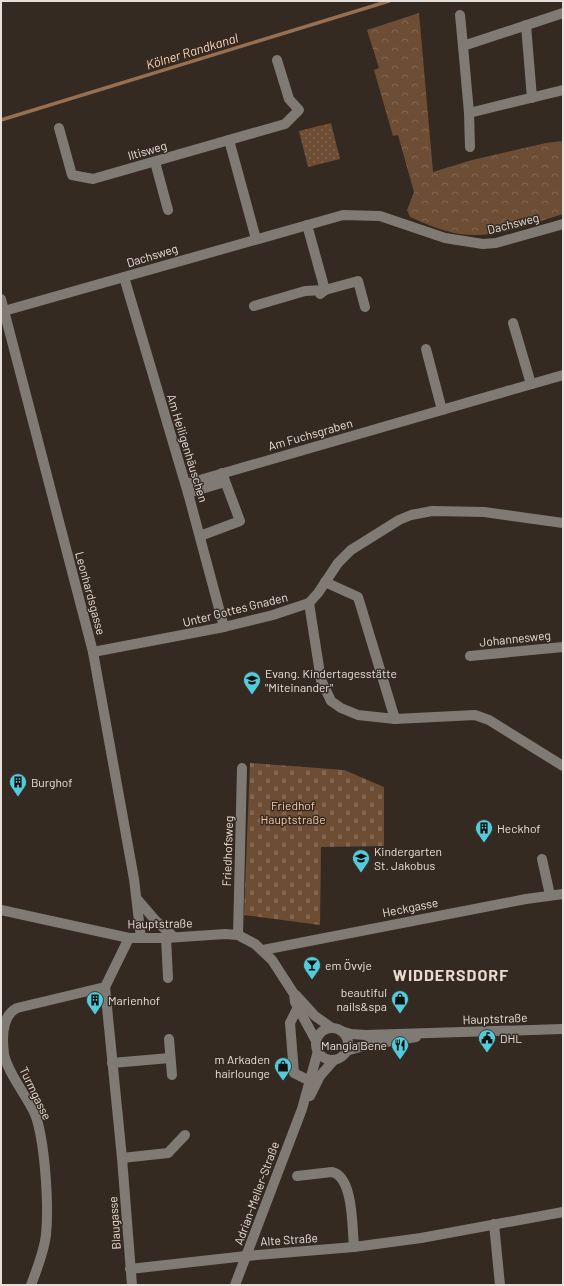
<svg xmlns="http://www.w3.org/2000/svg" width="564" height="1286" viewBox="0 0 564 1286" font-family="Barlow,sans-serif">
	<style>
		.forest { fill: url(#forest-crowns) }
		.cemetery { fill: url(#cemetery-stones) }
		.park { fill: url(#park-dots) }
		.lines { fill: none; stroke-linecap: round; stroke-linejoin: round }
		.stream { stroke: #977052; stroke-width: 3.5 }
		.minor { stroke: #807a75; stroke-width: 10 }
		.labels { text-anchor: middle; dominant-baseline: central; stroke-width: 3; stroke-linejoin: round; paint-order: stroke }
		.street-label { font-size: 12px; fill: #e7dfda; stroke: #352a21 }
		.poi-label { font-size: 12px; fill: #e7dfda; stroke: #352a21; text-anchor: start }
		.park-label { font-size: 12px; fill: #fdc9a4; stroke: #352a21 }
		.water-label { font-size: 13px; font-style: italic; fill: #fcd5b9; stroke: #352a21 }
		.district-label { font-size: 16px; font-weight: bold; letter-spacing: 1px; fill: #eadad0; stroke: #352a21 }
	</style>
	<defs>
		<pattern id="forest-crowns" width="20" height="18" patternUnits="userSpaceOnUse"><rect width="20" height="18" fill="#6e4d35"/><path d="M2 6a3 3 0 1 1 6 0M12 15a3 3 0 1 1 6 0" fill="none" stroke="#836652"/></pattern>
		<pattern id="cemetery-stones" width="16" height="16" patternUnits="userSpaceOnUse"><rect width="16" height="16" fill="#6e4d35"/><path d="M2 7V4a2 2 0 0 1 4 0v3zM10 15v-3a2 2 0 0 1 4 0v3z" fill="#836652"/></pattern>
		<pattern id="park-dots" width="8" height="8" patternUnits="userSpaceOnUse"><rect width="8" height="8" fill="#6e4d35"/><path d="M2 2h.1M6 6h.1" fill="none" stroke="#836652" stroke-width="1.8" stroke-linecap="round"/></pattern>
	</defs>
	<rect width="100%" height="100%" fill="#352a21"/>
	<path class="forest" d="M419 13 433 172 472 160 546 143 563 141V214C530 224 495 239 460 234 442 231 426 224 410 217L407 210 414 192 398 135 393 136 374 70 379 68 367 30Z"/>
	<path class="cemetery" d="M250 763 344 770 384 787V846L321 847 320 925 244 915Z"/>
	<path class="park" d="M331 123 340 159 308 167 299 131Z"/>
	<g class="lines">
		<path class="stream" d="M1 120 389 1"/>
		<g class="minor">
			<path d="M563 13 463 46 469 113 563 90"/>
			<path d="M460 15 463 46"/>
			<path d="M526 25 532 98"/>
			<path d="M469 113 470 147"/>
			<path d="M59 128 72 175 93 179 285 124 299 110 289 99 277 60"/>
			<path d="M229 140 256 239"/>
			<path d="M155 162 168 210"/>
			<path d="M307 225 325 290 320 294"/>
			<path d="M124 277 188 493 224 627"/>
			<path d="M1 299 93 652 134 879 141 938"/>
			<path d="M254 306 305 291 325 290 358 281 365 307"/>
			<path d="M4 311 343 215 380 216 445 238 483 244 496 243 563 224"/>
			<path d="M513 323 531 384"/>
			<path d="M426 349 442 410"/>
			<path d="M186 484 563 375"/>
			<path d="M188 493 225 482"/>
			<path d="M200 536 240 521 222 473"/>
			<path d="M325 582 358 597 395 719"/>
			<path d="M309 603 321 680 331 701 341 708 358 715 395 719 475 715 489 720 563 766"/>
			<path d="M93 652 224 627 273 615 309 603 318 593 338 563 351 550 399 520 411 515 432 511 484 512 563 523"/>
			<path d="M470 656 563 647"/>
			<path d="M542 859 550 895"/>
			<path d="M137 899 156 921 174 937"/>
			<path d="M1 910 129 938H166L225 934 238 935 255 944 272 960 294 994 295 1002 316 1041"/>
			<path d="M238 935 242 768"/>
			<path d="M129 938 105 987 122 1158 132 1285"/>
			<path d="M166 938 168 978"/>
			<path d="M263 950 526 899 563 894"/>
			<path d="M296 995 315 1016 332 1028"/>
			<path d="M298 1007 290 1023 294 1073 310 1081"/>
			<circle cx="332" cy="1044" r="16"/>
			<path d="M341 1031 351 1034 366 1035 563 1029"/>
			<path d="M169 1039 172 1075"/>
			<path d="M346 1051 367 1045 416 1037"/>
			<path d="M112 1063 170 1058"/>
			<path d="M310 1096 320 1076 334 1060"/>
			<path d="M122 1158 168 1153 185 1135"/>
			<path d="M297 1176 332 1172C354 1177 352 1229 354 1247"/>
			<path d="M494 1224 500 1285"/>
			<path d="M130 1269 246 1256 354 1247 421 1238 563 1212"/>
			<path d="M31 1285C37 1269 44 1252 46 1235 49 1205 45 1141 35 1114 27 1096 7 1072 4 1054 2 1038 1 1016 17 1008L105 987"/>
			<path d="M235 1285 302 1109 318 1051"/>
		</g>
	</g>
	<defs>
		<g id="school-pin" transform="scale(0.9)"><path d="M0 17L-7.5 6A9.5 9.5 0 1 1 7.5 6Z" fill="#53cbdb" stroke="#352a21"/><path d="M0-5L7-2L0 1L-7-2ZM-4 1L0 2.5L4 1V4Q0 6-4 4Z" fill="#111"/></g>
		<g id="building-pin" transform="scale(0.9)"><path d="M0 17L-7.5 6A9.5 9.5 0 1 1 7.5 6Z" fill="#53cbdb" stroke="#352a21"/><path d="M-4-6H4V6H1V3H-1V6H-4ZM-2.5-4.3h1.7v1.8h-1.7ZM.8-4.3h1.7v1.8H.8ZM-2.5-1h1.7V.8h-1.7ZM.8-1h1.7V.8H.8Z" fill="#111"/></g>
		<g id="bar-pin" transform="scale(0.9)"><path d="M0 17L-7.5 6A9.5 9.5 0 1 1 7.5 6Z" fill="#53cbdb" stroke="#352a21"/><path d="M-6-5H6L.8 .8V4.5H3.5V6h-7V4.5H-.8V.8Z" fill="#111"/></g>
		<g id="shop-pin" transform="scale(0.9)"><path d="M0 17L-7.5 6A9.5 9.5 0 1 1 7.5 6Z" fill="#53cbdb" stroke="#352a21"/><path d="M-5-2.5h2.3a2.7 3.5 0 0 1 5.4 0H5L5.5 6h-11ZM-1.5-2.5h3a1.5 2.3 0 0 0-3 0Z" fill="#111"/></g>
		<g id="civic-pin" transform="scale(0.9)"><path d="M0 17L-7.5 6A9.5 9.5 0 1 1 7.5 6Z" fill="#53cbdb" stroke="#352a21"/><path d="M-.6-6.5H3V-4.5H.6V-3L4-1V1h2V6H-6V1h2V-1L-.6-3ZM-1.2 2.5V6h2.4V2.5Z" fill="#111"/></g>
		<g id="restaurant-pin" transform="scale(0.9)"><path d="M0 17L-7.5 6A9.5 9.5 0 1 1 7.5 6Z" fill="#53cbdb" stroke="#352a21"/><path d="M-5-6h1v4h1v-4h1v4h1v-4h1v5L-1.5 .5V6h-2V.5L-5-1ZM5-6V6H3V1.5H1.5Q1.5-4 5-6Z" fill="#111"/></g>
	</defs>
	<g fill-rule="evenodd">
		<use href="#school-pin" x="252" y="680"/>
		<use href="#building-pin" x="18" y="782"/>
		<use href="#building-pin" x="484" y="828"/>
		<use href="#school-pin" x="361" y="858"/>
		<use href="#bar-pin" x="312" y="965"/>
		<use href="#shop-pin" x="400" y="999"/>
		<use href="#building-pin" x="95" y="1000"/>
		<use href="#civic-pin" x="487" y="1038"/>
		<use href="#restaurant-pin" x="400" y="1045"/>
		<use href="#shop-pin" x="283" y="1066"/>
	</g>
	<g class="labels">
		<g class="street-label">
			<text transform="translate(147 150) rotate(-16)">Iltisweg</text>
			<text transform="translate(513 223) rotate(-14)">Dachsweg</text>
			<text transform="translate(152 255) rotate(-17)">Dachsweg</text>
			<text transform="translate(310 434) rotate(-16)">Am Fuchsgraben</text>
			<text transform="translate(188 448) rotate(73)">Am Heiligenhäuschen</text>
			<text transform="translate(91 593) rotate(75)">Leonhardsgasse</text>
			<text transform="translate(235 609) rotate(-14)">Unter Gottes Gnaden</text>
			<text transform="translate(515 638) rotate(-6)">Johannesweg</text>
			<text transform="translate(227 851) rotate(-88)">Friedhofsweg</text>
			<text transform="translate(410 907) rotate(-11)">Heckgasse</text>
			<text transform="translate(160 923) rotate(-1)">Hauptstraße</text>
			<text transform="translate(495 1018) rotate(-2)">Hauptstraße</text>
			<text transform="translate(36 1093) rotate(64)">Turmgasse</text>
			<text transform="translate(256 1193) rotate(-70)">Adrian-Meller-Straße</text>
			<text transform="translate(114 1223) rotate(-94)">Blaugasse</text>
			<text transform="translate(289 1239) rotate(-4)">Alte Straße</text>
		</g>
		<g class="poi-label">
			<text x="265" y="673">Evang. Kindertagesstätte<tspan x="265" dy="14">"Miteinander"</tspan></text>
			<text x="31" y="782">Burghof</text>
			<text x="497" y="828">Heckhof</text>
			<text x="374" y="851">Kindergarten<tspan x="374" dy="14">St. Jakobus</tspan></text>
			<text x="325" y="965">em Övvje</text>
			<text x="387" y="992" text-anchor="end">beautiful<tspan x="387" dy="14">nails&amp;spa</tspan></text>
			<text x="108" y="1000">Marienhof</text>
			<text x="500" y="1038">DHL</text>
			<text x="387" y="1045" text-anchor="end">Mangia Bene</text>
			<text x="270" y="1059" text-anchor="end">m Arkaden<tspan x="270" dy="14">hairlounge</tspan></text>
		</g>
		<g class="park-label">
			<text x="293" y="805">Friedhof<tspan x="293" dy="14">Hauptstraße</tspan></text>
		</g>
		<g class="water-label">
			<text transform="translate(192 51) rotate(-17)">Kölner Randkanal</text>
		</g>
		<g class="district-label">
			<text x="451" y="974">WIDDERSDORF</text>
		</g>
	</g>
	<rect width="564" height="1286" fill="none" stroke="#e7dfda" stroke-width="4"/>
</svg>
